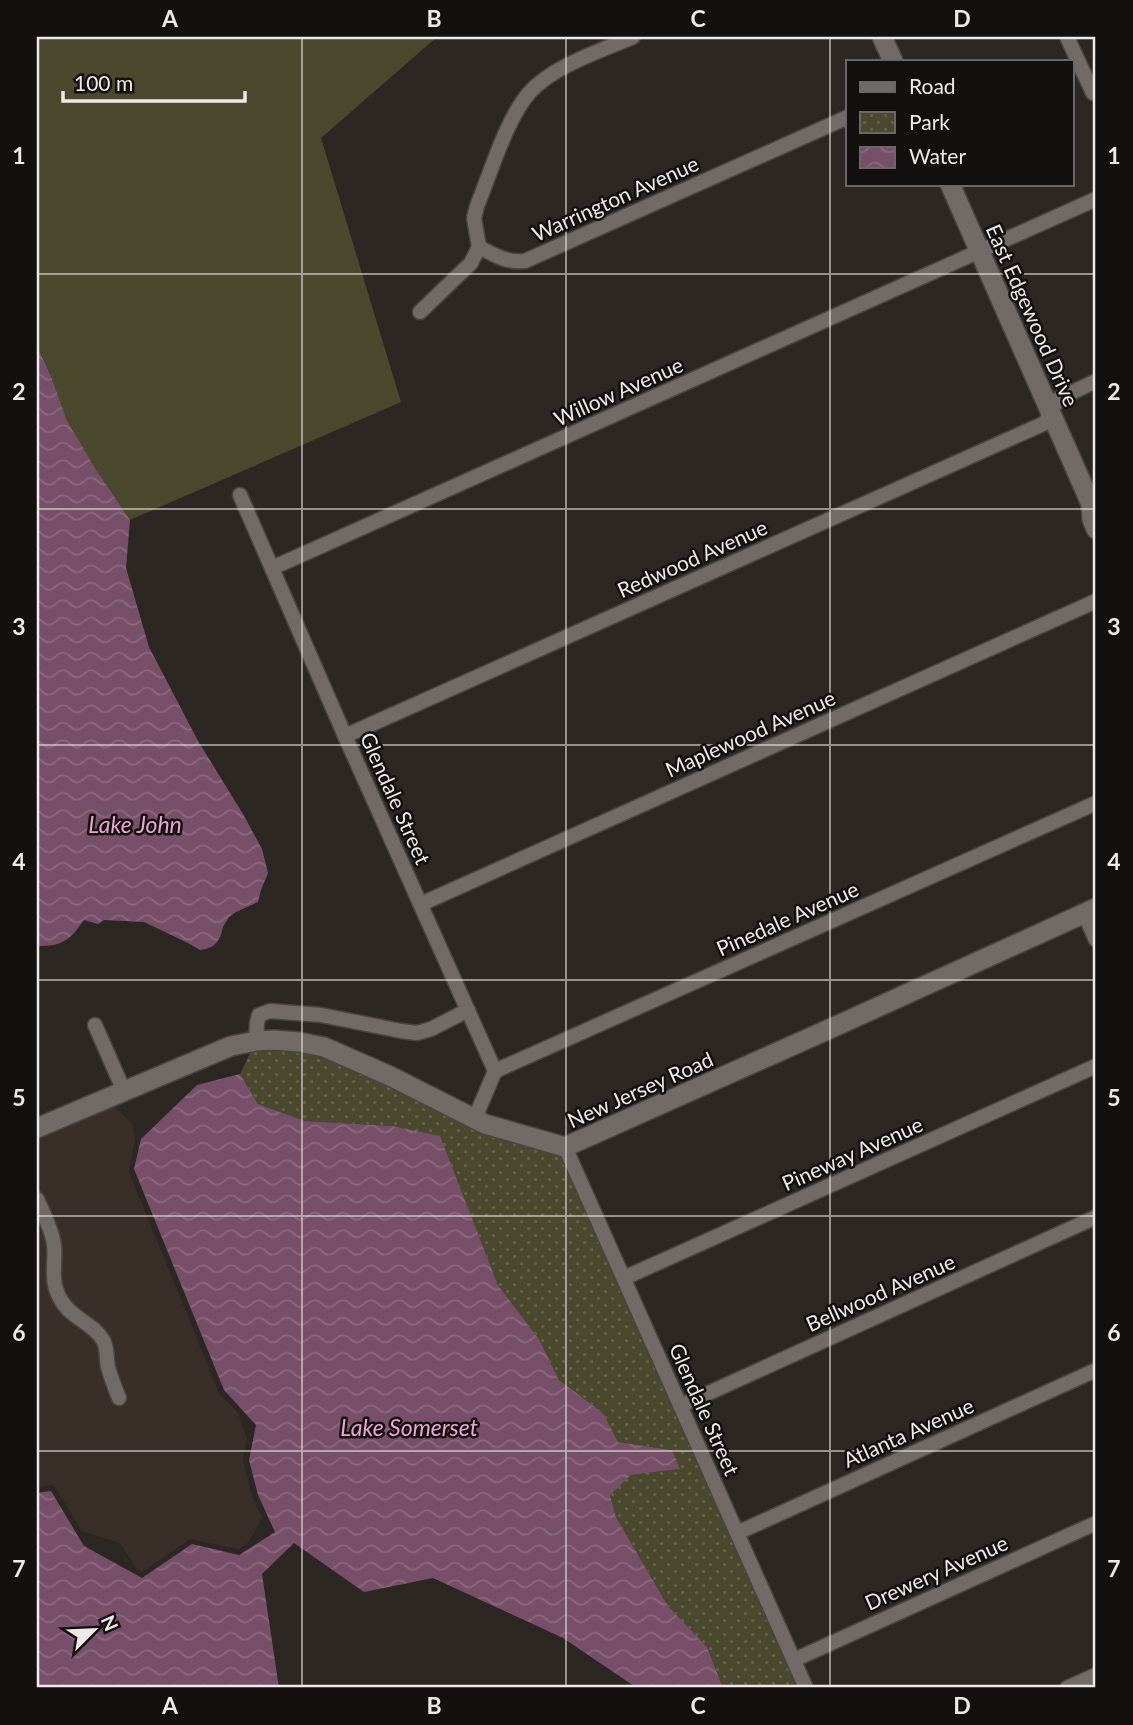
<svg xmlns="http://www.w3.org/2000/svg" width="1133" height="1725" viewBox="0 0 1133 1725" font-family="Lato,sans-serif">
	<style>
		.built { fill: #3a2e29 }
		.green { fill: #4a482d }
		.park { fill: url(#park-dots) }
		.water { fill: url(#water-waves) }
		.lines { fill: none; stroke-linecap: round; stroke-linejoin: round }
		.street-casing { stroke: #494442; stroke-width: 17 }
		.secondary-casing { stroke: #494442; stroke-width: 22 }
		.street { stroke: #716a67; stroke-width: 14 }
		.secondary { stroke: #716a67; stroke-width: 19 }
		.grid { fill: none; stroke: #efeae9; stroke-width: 2; stroke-opacity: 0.55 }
		.labels { text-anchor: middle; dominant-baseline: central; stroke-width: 5; stroke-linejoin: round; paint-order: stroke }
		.street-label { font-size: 21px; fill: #efeae9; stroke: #13100f }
		.water-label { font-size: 23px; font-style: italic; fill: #eaa6d1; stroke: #13100f }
		.neatline { fill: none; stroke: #efeae9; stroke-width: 2.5 }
		.grid-label { font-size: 23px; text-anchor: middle; font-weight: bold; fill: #efeae9 }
	</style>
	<defs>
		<pattern id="park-dots" width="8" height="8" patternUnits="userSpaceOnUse" patternTransform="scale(1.75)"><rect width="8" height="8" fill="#4a482d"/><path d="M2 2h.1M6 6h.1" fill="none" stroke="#64634b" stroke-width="1.8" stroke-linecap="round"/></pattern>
		<pattern id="water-waves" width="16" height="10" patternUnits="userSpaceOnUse" patternTransform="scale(1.75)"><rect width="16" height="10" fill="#784f69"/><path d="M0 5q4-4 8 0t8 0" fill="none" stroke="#8c687e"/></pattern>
	</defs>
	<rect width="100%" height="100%" fill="#2d2724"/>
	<path class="built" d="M111 1103 133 1125 135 1139 129 1172 219 1393 238 1413 247 1439 243 1461 252 1497 262 1518 248 1543 238 1549 190 1539 142 1572 137 1569 120 1543 82 1531 55 1487 51 1485 37 1487V1136Z"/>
	<path class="green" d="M37 37H437L321 138 401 402 130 520 95 468 66 421 51 376 37 345Z"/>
	<path class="park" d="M256 1041 299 1042 565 1147 806 1688H723L707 1647 668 1606 616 1517 610 1495 630 1475 680 1469 672 1450 618 1442 603 1413 559 1380 539 1339 498 1285 440 1137 393 1126 305 1121 258 1104 240 1074Z"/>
	<g class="water">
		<path d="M37 346 51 376 67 421 95 468 130 520 126 568 149 647 198 741 243 814 262 849 268 873 261 890 258 902 236 912 229 917 223 927 221 935 217 942 213 946 206 949 200 950 188 943 144 922 104 920 98 924 84 920C75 932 70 941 54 945 48 946 42 945 37 947Z"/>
		<path d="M240 1074 258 1104 305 1121 393 1126 440 1136 498 1285 539 1339 559 1380 603 1413 618 1442 672 1450 680 1469 631 1475 610 1495 616 1517 668 1606 707 1647 723 1688H637L563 1638 433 1578 364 1592 294 1543 262 1574 279 1688H37V1493L51 1491 84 1546 142 1578 192 1544 239 1555 275 1532 258 1495 249 1460 256 1425 224 1390 134 1169 141 1139 197 1085Z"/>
	</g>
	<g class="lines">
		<g class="street-casing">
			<g id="street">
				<path d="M1067 37 1093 93"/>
				<path d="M479 247C494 255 507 263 525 261L848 117"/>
				<path d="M479 247 474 218 477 206C491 172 506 120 529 93 553 66 600 51 633 37"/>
				<path d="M420 312 471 263 479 247"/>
				<path d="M240 495 345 736 495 1071 475 1118"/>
				<path d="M272 568 1096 199"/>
				<path d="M345 736 1045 423 1058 399 1096 381"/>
				<path d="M421 904 1096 601"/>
				<path d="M1084 913 1096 940"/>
				<path d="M95 1025 124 1091"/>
				<path d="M256 1041 257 1023 259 1015 270 1011 321 1015 401 1031 417 1033 431 1029 468 1010"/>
				<path d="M495 1071 1096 803"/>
				<path d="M565 1147 806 1688"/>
				<path d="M37 1199C43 1213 52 1229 54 1245 56 1259 51 1275 56 1289 65 1318 91 1320 103 1340 108 1348 106 1359 108 1367 111 1378 115 1388 119 1398"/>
				<path d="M624 1278 1096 1066"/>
				<path d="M680 1406 1096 1217"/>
				<path d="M737 1533 1096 1370"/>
				<path d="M794 1660 1096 1523"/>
				<path d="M1067 1688 1096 1675"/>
			</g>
		</g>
		<g class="secondary-casing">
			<g id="secondary">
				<path d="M882 37 893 61"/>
				<path d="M950 184 1091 504 1092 519 1096 529"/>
				<path d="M37 1128 231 1046 256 1041 274 1040 299 1042 324 1047 390 1076 485 1124 565 1147 825 1031 1096 908"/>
			</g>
		</g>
		<use href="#street" class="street"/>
		<use href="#secondary" class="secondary"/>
	</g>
	<path class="grid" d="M302 37V1688M566 37V1688M830 37V1688M37 274H1096M37 509H1096M37 745H1096M37 980H1096M37 1216H1096M37 1451H1096"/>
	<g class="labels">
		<g class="street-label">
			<text transform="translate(615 198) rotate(-24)">Warrington Avenue</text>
			<text transform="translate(1033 315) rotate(66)">East Edgewood Drive</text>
			<text transform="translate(618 391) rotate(-24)">Willow Avenue</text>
			<text transform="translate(692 558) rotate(-24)">Redwood Avenue</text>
			<text transform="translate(750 733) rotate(-24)">Maplewood Avenue</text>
			<text transform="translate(396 798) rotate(66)">Glendale Street</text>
			<text transform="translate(787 918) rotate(-24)">Pinedale Avenue</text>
			<text transform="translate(640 1089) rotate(-24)">New Jersey Road</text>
			<text transform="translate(852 1153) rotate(-24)">Pineway Avenue</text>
			<text transform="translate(880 1292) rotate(-24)">Bellwood Avenue</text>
			<text transform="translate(705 1409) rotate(66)">Glendale Street</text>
			<text transform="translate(908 1432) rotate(-24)">Atlanta Avenue</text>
			<text transform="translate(936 1572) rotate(-24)">Drewery Avenue</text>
		</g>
		<g class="water-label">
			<text x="135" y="824">Lake John</text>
			<text x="409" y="1427">Lake Somerset</text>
		</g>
	</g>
	<rect width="1133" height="1725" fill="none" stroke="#13100f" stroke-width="77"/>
	<rect x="846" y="60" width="228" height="126" fill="#13100f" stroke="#6b6766" stroke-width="2"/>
	<rect x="860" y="82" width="35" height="10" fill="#716a67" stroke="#6b6766" stroke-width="2"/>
	<text x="909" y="94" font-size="21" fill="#efeae9">Road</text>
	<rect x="860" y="112" width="35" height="21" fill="url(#park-dots)" stroke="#6b6766" stroke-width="2"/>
	<text x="909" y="130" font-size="21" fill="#efeae9">Park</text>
	<rect x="860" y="147" width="35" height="21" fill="url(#water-waves)" stroke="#6b6766" stroke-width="2"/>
	<text x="909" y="164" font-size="21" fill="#efeae9">Water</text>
	<g transform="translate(94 1630) rotate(66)" stroke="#13100f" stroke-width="5" paint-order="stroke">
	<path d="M0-5L12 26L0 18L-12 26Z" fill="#efeae9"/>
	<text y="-10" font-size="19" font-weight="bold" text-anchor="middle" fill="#efeae9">N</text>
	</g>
	<path d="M63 91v10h182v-10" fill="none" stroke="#efeae9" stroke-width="3.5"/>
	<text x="74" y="91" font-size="21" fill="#efeae9" stroke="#13100f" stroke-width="5" paint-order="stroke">100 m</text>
	<rect x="38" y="38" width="1056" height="1648" class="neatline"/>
	<g class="grid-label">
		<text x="170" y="27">A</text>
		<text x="434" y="27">B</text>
		<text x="698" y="27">C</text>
		<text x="962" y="27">D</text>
		<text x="19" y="164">1</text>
		<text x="1114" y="164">1</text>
		<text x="19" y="400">2</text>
		<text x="1114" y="400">2</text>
		<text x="19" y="635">3</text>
		<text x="1114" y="635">3</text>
		<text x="19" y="870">4</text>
		<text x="1114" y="870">4</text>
		<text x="19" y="1106">5</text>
		<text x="1114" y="1106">5</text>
		<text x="19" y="1341">6</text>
		<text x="1114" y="1341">6</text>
		<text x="19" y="1577">7</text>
		<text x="1114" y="1577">7</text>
		<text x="170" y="1714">A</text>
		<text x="434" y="1714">B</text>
		<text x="698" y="1714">C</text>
		<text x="962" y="1714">D</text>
	</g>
</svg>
